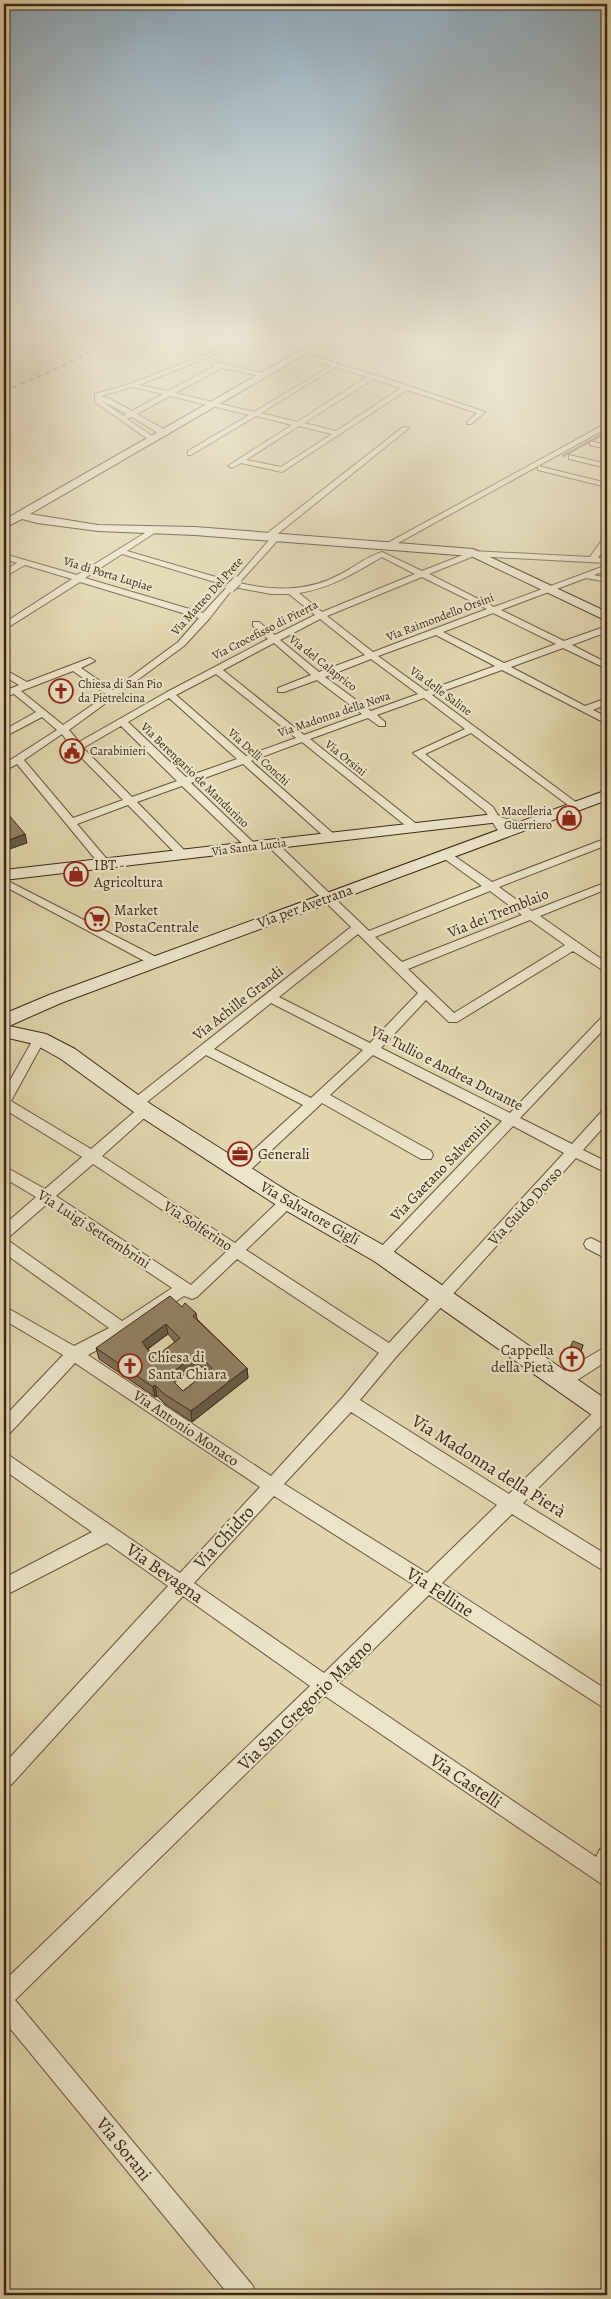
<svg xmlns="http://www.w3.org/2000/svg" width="611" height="2299" viewBox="0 0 611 2299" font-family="Alegreya,serif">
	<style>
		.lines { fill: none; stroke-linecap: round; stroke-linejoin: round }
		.stream { stroke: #7e6c53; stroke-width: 2 }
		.street-casing { stroke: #66533d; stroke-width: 2 }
		.secondary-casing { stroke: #3d2818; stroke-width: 2 }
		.street { fill: #ebe4c9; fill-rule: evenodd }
		.secondary { fill: #ebe4c9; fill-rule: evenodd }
		.rail { stroke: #3d2818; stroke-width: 2; stroke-dasharray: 4.5 4.5; stroke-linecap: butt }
		.street-bridge-casing { stroke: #66533d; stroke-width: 11; stroke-linecap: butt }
		.street-bridge { stroke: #ebe4c9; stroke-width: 9 }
		.wall { fill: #7e7057; stroke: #3d2818; fill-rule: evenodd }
		.shaded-wall { fill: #665b47; stroke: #3d2818 }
		.building { fill: #928265; stroke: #3d2818; fill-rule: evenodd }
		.labels { text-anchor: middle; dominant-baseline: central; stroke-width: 4.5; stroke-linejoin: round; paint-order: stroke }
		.far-street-label { font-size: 12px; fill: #3d2818; stroke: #ebe4c9 }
		.far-poi-label { font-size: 12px; fill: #3d2818; stroke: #ebe4c9; text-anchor: start }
		.poi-label { font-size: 15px; fill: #3d2818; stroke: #ebe4c9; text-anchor: start }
		.street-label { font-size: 15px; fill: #3d2818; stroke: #ebe4c9 }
		.near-street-label { font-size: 18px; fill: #3d2818; stroke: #ebe4c9 }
	</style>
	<rect width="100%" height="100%" fill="#e0d5ac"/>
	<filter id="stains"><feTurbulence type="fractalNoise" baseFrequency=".004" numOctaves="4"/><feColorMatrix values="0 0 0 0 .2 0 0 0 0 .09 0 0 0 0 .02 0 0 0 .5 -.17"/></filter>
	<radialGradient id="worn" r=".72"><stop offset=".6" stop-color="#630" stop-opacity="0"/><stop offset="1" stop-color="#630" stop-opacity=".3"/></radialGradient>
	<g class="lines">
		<path class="stream" d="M563 456 607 432"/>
		<g class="street-casing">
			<g id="street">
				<path d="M247 338H256L139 385 168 391 215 366 212 364 215 362 267 374 265 377 222 368 175 393 254 412 331 366 299 355 301 352 409 386 485 412 471 424H467V422L477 413 407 390 282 472 241 463 232 468 228 466 292 425 256 416 191 455H188V451L249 415 170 396 137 414 167 431V435H161L132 417 127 419 155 438V442H152L95 402V394L130 384ZM336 367 367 377 297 422 261 413ZM373 379 401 388 336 431 304 423ZM132 387 163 394 132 411 110 399 101 396ZM102 401 127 414 123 416ZM299 426 332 434 281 467 246 460Z"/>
				<path d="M288 338H300L322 344 319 346Z"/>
				<path d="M607 423V428L389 548 382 546Z"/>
				<path d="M403 427 409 428 275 536H278V540L239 583C274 591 308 592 341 574 354 567 368 556 382 552L422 571 473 551 590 557 604 537H607V544L598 558 607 559V563L474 556 429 574 494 607 607 565V570L594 575 607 578V582L586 578 501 610 564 641 607 626V632L572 645 607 663V669L563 648 511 667 585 706 607 698V704L593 710 607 717V724L502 670 432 695 581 806 576 809 572 808 471 733 425 754 493 807 499 817 527 824 528 826 523 829 504 825 510 833 505 836 501 835 485 811 413 753 465 729 424 698 377 715 385 722V726H379L368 718 310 739 419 826V830H411L302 742 251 761 336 836V840H328L243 764 191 783 256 845V849H248L182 786 137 802 187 853 189 855 187 857H179L128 805 77 824 111 864 109 866H101L17 764 4 771V764L57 730 42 717 4 737V730L36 712 14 694 4 697V691L19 685 4 676V669L27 682 90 658 95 661 81 668 113 690 178 642 199 618 80 582 4 630V623L72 579 25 565 4 577V571L17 563 4 559V554L77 575 153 528H156V532L127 551 233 582 270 539H265V535ZM122 554 228 586 203 613 85 578ZM382 557 415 574 322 612 299 593C331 588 354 573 382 557ZM422 577 487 609 373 652 327 616ZM234 587 271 594H289L315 615 275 635 259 622H253V626L268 639 167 692 79 742 69 730 184 646 209 619ZM493 613 556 644 504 663 443 632ZM320 619 365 655 319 672 280 640ZM436 635 495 666 426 691 378 656ZM274 643 311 675 278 688V692H284L317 680 362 714 304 735 223 670ZM371 659 418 694 371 711 325 677ZM73 671 107 695 63 725 21 691ZM216 674 296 738 246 756 176 695ZM169 698 237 759 186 777 128 722ZM121 726 177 781 132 797 83 748ZM62 734 73 749 123 800 73 818 24 760Z"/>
				<path d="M590 441 607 445V449L590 445Z"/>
				<path d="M569 455 607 464V468L569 459Z"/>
				<path d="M538 466 607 483V487L538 470Z"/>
				<path d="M607 838V845L499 887 532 911 607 882V889L540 916 607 963V973L573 951 457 1022H449L426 1000 381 1048 510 1113 603 1016 607 1015V1026L520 1118 572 1144 602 1111 607 1110V1123L583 1150 607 1162V1173L576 1158 396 1357 360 1400 509 1494 599 1407 607 1406V1420L523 1503 607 1555V1573L512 1514 442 1583 607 1690V1710L429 1595 339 1683 596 1857 600 1849 607 1846V1886L600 1883 325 1696 15 2000 253 2286 256 2295H229L4 2021V1981L310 1686 183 1596 11 1785 4 1788V1764L168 1586 107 1543 4 1596V1578L92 1532 4 1470V1454L10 1456 180 1573 260 1487 75 1363 10 1433 4 1435V1417L63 1355 4 1320V1306L74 1346 109 1328 4 1253V1239L9 1241 122 1321 172 1288 47 1204 9 1237 4 1239V1225L36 1197 4 1178V1166L45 1189 82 1157 4 1109V1091L35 1036H43L45 1039 11 1101 91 1149 140 1107 132 1106 130 1103 132 1100 351 927 269 847V843H277L369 931 482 886 442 857 440 855 442 853H450L492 882ZM490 891 522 915 402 962 375 937ZM530 920 565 945 454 1013 408 969ZM358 934 418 993 370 1043 279 997ZM271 1003 363 1050 311 1098 214 1049ZM206 1055 303 1105 235 1167 233 1171 235 1175H245L322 1103 421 1159H431L433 1155 431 1151 330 1095 373 1055 502 1121 377 1251 375 1255 377 1259 382 1261 387 1259 513 1126 564 1153 389 1343 246 1250 292 1206 294 1202 292 1198 287 1196 282 1198 235 1243 102 1156 150 1113 152 1110 150 1107 142 1106ZM93 1164 226 1252 191 1285 56 1196ZM237 1259 379 1353 343 1397 271 1476 88 1355 127 1334 184 1296 192 1299 197 1297ZM351 1412 497 1505 427 1573 284 1484ZM274 1496 414 1585 324 1673 194 1583Z"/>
				<path d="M4 879 160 959 162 962 160 965H152L4 886Z"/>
				<path d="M591 1238 607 1246V1259L586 1248 584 1244 586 1240Z"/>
				<path d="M607 1346V1361L568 1386 562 1388 556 1386 554 1381 556 1376Z"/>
			</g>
		</g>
		<g class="secondary-casing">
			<g id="secondary">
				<path d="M322 338H333L30 514 98 525 195 527 473 549 607 612V621L471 556 195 535 98 531 37 523 22 519 4 528V520L16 513Z"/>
				<path d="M607 790V800L61 1003 9 1026 46 1034 75 1049 152 1105 292 1194 390 1249 607 1400V1423L599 1420 374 1261 278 1206 138 1115 61 1059 34 1044 4 1037V1014L49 995Z"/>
				<path d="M495 814 500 816 503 819 500 822 4 880V870Z"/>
			</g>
		</g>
		<use href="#street" class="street"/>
		<use href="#secondary" class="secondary"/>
		<path class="rail" d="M4 391 54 370 118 338"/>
		<g class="street-bridge-casing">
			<path id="street-bridge" d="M230 588 237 581"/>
		</g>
		<use href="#street-bridge" class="street-bridge"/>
	</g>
	<g class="wall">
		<path d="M182 1307 196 1313 197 1319 247 1368 248 1378 192 1422 165 1404 157 1396 155 1397 99 1359 96 1348ZM168 1334 175 1342 154 1358 148 1349ZM198 1364 207 1372 183 1391 174 1382Z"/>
		<path d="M583 1345 577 1361 568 1367 564 1365 567 1354Z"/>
	</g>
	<g class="shaded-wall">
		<path d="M25 834 27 843 4 851V842Z"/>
		<path d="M166 1324 168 1334 143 1352 142 1342Z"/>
		<path d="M583 1345 577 1361 568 1367 571 1356Z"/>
		<path d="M197 1353 198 1364 170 1386 168 1376Z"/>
		<path d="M247 1368 248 1378 192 1422 191 1411Z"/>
		<path d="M155 1385 157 1396 155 1397 153 1387Z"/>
	</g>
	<g class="building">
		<path d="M8 814 25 834 4 842V815Z"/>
		<path d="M170 1296 182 1307 185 1303 196 1313 193 1316 247 1368 191 1411 164 1394 155 1385 153 1387 96 1348ZM166 1324 180 1338 154 1358 142 1342ZM197 1353 212 1368 183 1391 168 1376Z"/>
		<path d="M573 1341 583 1345 581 1351 571 1356 567 1354Z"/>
	</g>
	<linearGradient id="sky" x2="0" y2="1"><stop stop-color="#8faabc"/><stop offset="0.51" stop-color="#f1ecda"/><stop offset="1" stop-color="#f1ecda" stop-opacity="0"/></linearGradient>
	<rect width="611" height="660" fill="url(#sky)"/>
	<defs>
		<g id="church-ring" transform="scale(1.25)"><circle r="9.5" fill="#ebe4c9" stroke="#8f2418" stroke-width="1.5"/><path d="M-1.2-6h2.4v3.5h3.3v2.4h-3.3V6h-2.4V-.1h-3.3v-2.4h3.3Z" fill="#8f2418"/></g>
		<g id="civic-ring" transform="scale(1.25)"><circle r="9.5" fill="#ebe4c9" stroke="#8f2418" stroke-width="1.5"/><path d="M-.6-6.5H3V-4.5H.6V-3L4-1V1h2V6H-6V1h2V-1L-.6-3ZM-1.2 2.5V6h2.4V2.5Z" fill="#8f2418"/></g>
		<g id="shop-ring" transform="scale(1.25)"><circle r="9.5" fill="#ebe4c9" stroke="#8f2418" stroke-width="1.5"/><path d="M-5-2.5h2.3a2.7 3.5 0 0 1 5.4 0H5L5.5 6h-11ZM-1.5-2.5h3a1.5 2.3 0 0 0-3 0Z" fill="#8f2418"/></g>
		<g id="supermarket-ring" transform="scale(1.25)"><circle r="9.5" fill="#ebe4c9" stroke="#8f2418" stroke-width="1.5"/><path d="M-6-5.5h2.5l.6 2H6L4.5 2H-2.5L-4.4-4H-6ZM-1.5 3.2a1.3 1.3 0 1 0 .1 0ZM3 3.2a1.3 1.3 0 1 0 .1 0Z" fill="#8f2418"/></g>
		<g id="office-ring" transform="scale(1.25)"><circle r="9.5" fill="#ebe4c9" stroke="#8f2418" stroke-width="1.5"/><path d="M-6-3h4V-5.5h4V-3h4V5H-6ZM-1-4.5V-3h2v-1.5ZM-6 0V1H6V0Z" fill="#8f2418"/></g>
	</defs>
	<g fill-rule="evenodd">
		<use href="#church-ring" x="61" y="691"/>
		<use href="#civic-ring" x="72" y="751"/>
		<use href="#shop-ring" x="569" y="818"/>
		<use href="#shop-ring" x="76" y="874"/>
		<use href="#supermarket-ring" x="97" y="919"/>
		<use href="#office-ring" x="240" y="1154"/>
		<use href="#church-ring" x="572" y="1359"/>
		<use href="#church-ring" x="130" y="1366"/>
	</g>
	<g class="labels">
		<g class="far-street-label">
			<text transform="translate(108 574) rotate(17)">Via di Porta Lupiae</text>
			<text transform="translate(207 596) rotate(-48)">Via Matteo Del Prete</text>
			<text transform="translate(440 617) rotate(-21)">Via Raimondello Orsini</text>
			<text transform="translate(265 630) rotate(-27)">Via Crocefisso di Piterta</text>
			<text transform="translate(323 663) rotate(38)">Via del Calaprico</text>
			<text transform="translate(441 691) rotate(36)">Via delle Saline</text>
			<text transform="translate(334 714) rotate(-19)">Via Madonna della Nova</text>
			<text transform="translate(259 757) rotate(42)">Via Delli Conchi</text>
			<text transform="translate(346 758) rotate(39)">Via Orsini</text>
			<text transform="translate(195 775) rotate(44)">Via Berengario de Mandurino</text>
			<text transform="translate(249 847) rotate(-7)">Via Santa Lucia</text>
		</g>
		<g class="far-poi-label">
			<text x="78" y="684">Chiesa di San Pio<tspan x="78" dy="14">da Pietrelcina</tspan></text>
			<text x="90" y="751">Carabinieri</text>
			<text x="552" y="811" text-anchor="end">Macelleria<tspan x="552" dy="14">Guerriero</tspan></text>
		</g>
		<g class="poi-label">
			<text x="94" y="865">IBT -<tspan x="94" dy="17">Agricoltura</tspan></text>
			<text x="114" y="910">Market<tspan x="114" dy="17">PostaCentrale</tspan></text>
			<text x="258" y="1154">Generali</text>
			<text x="554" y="1350" text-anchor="end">Cappella<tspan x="554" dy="17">della Pietà</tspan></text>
			<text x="148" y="1357">Chiesa di<tspan x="148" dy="17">Santa Chiara</tspan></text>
		</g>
		<g class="street-label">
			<text transform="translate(305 906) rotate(-20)">Via per Avetrana</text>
			<text transform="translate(498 913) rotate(-22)">Via dei Tremblaio</text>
			<text transform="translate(238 1003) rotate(-38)">Via Achille Grandi</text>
			<text transform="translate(447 1068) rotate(27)">Via Tullio e Andrea Durante</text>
			<text transform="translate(441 1169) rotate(-46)">Via Gaetano Salvemini</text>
			<text transform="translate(525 1206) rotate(-47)">Via Guido Dorso</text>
			<text transform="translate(310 1213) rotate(30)">Via Salvatore Gigli</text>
			<text transform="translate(198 1226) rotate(33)">Via Solferino</text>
			<text transform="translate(94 1229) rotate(33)">Via Luigi Settembrini</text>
			<text transform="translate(186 1428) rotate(34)">Via Antonio Monaco</text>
		</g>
		<g class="near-street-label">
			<text transform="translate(489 1466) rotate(32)">Via Madonna della Pierà</text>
			<text transform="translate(224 1537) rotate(-47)">Via Chidro</text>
			<text transform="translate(165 1573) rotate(35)">Via Bevagna</text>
			<text transform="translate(440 1592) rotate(33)">Via Felline</text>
			<text transform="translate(305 1705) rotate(-44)">Via San Gregorio Magno</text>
			<text transform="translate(466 1781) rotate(34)">Via Castelli</text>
			<text transform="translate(124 2149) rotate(51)">Via Sorani</text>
		</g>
	</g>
	<rect width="611" height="2299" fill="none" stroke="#e0d5ac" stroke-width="20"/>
	<rect x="5" y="5" width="601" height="2289" fill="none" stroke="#3d2818" stroke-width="2.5"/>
	<rect x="10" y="10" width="591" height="2279" fill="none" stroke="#3d2818"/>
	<rect width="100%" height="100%" filter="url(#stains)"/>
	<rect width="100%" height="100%" fill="url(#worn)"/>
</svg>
